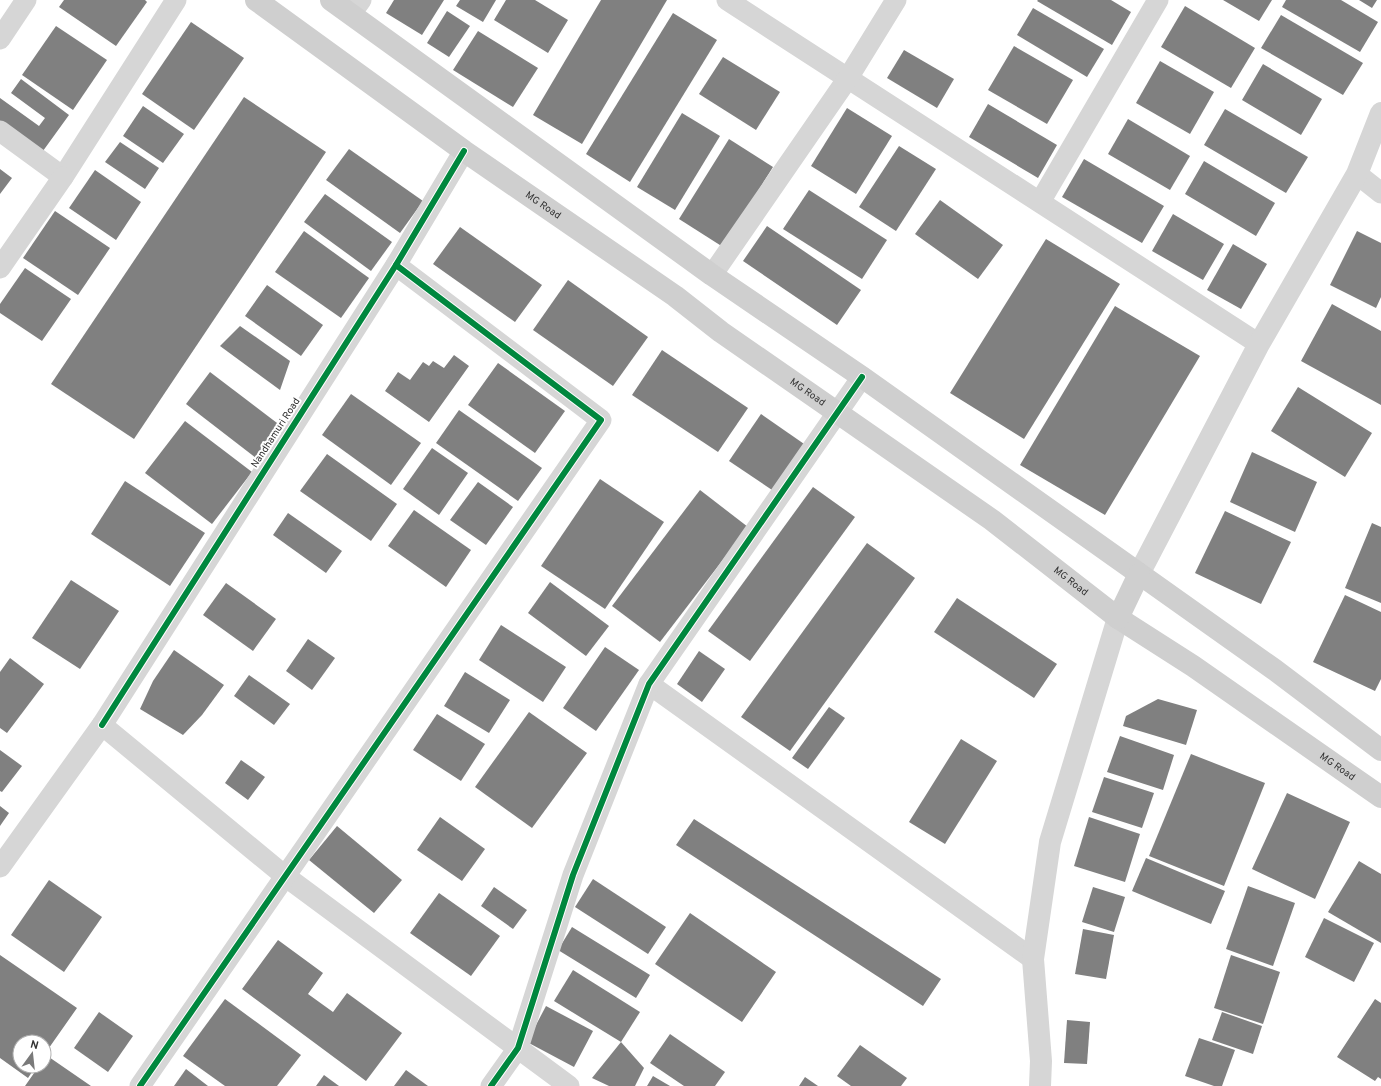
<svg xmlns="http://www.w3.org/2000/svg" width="1381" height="1086" viewBox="0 0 1381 1086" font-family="Overpass,sans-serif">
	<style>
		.building { fill: #808080 }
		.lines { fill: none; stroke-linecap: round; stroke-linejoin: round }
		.minor { stroke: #d6d6d6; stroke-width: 21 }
		.tertiary { stroke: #d6d6d6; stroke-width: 22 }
		.secondary { stroke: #cfcfcf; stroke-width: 22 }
		.cycleway-casing { stroke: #fff; stroke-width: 8 }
		.cycleway { stroke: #00873e; stroke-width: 6 }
		.labels { text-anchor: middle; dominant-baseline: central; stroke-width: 4; stroke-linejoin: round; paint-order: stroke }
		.street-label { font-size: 10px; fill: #323232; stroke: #fff }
	</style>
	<rect width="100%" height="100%" fill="#fff"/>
	<g class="building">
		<path d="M64 0H145L147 2 116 46 59 7Z"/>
		<path d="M394 0H444L422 35 386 13Z"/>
		<path d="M460 0H496L483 22 456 6Z"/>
		<path d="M506 0H535L568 20 548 53 494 20Z"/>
		<path d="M601 0H667L582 144 533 115Z"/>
		<path d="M1038 0H1111L1131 12 1112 45 1037 1Z"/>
		<path d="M1223 0H1272L1259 21Z"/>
		<path d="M1286 0H1341L1378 22 1360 52 1282 7Z"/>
		<path d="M1359 0H1377L1372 8Z"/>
		<path d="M1185 6 1255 48 1231 88 1161 47Z"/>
		<path d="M1033 8 1104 49 1087 77 1017 35Z"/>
		<path d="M447 11 470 26 449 57 427 43Z"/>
		<path d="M673 13 717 40 630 182 586 154Z"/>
		<path d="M1281 15 1363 63 1343 95 1261 48Z"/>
		<path d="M191 22 244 58 194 130 142 94Z"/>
		<path d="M56 26 107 60 73 110 22 75Z"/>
		<path d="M478 31 538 68 513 107 453 70Z"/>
		<path d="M1014 46 1073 80 1047 124 988 90Z"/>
		<path d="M904 50 954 79 937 108 887 78Z"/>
		<path d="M723 57 780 92 756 130 699 94Z"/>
		<path d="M1160 61 1214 92 1190 134 1136 103Z"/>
		<path d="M1263 64 1322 99 1301 135 1242 100Z"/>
		<path d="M21 79 69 115 35 162 0 136V98L39 126 45 118 11 93Z"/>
		<path d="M244 97 326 152 134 439 51 384Z"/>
		<path d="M988 104 1057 145 1038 178 969 137Z"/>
		<path d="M143 106 184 134 163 163 123 136Z"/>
		<path d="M847 108 892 136 856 194 811 166Z"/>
		<path d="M1225 109 1308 157 1286 193 1204 145Z"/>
		<path d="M682 113 720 136 675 210 637 187Z"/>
		<path d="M1128 119 1190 156 1170 190 1108 154Z"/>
		<path d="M729 139 773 167 723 247 679 219Z"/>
		<path d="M120 142 159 168 145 189 105 162Z"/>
		<path d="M899 146 936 169 896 231 859 207Z"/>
		<path d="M349 149 423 201 400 233 326 180Z"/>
		<path d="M1084 159 1164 206 1142 243 1062 197Z"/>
		<path d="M1204 161 1275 203 1256 236 1185 194Z"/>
		<path d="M0 169 12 178 0 194Z"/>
		<path d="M95 170 141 202 116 240 69 208Z"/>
		<path d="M809 190 887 240 862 279 783 229Z"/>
		<path d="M325 194 392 242 371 271 304 222Z"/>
		<path d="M940 200 1003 245 978 279 915 234Z"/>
		<path d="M55 211 110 248 78 295 23 258Z"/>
		<path d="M1173 214 1224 244 1203 280 1152 251Z"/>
		<path d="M767 226 861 290 837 325 743 261Z"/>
		<path d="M460 227 542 285 515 322 433 264Z"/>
		<path d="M304 231 369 278 341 318 275 272Z"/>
		<path d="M1357 231 1381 243V297L1376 308 1330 285Z"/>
		<path d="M1046 239 1120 284 1024 439 950 393Z"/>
		<path d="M1233 244 1267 264 1241 309 1207 290Z"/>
		<path d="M25 268 71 299 42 341 0 313V304Z"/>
		<path d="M568 280 648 337 613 386 533 330Z"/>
		<path d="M267 285 323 325 301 356 245 316Z"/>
		<path d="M1332 304 1381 331V405L1301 361Z"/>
		<path d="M1115 306 1200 356 1105 515 1020 465Z"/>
		<path d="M240 326 290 361 280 390 220 346Z"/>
		<path d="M662 350 748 408 718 452 632 395Z"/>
		<path d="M454 355 469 366 429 422 385 391 398 372 410 380 423 362 429 366 433 361 444 368Z"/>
		<path d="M498 363 565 411 535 453 468 405Z"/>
		<path d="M210 372 281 426 256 458 186 404Z"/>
		<path d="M1298 387 1372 433 1345 477 1271 431Z"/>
		<path d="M351 394 421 443 391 485 322 435Z"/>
		<path d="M459 410 542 468 518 501 436 443Z"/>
		<path d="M761 414 807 446 775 492 729 461Z"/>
		<path d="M185 421 252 472 212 524 145 473Z"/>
		<path d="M432 448 468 473 439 515 403 489Z"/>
		<path d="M1252 452 1317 482 1295 532 1230 502Z"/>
		<path d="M327 454 397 504 371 541 300 491Z"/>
		<path d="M600 479 664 522 605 609 541 566Z"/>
		<path d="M125 481 205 533 170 586 91 534Z"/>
		<path d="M478 482 513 507 486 545 450 520Z"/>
		<path d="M813 487 855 517 750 661 708 631Z"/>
		<path d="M700 490 748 527 660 642 612 606Z"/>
		<path d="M414 510 471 550 446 587 388 546Z"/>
		<path d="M1225 511 1291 542 1261 604 1195 573Z"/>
		<path d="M288 513 342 551 326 573 273 535Z"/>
		<path d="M1372 523 1381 527V603L1345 588Z"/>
		<path d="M867 543 915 578 790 751 741 717Z"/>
		<path d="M71 580 119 611 80 669 32 638Z"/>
		<path d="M550 582 609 626 586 656 528 613Z"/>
		<path d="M226 583 276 619 253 651 203 615Z"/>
		<path d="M1345 595 1381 612V679L1375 691 1313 662Z"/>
		<path d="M957 598 1057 664 1034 698 934 632Z"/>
		<path d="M501 625 566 667 543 702 479 660Z"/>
		<path d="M308 639 335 658 312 690 286 671Z"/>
		<path d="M605 647 639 670 596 731 563 708Z"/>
		<path d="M174 650 224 685 202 715 183 735 140 709 153 681Z"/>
		<path d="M699 651 725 669 702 702 677 684Z"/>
		<path d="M10 658 44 684 7 733 0 728V672Z"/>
		<path d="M465 672 510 700 489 733 444 706Z"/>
		<path d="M249 675 290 704 274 725 234 696Z"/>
		<path d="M1158 699 1197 710 1186 745 1123 726 1126 716Z"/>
		<path d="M829 707 845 718 808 769 792 758Z"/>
		<path d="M529 712 587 753 532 828 475 787Z"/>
		<path d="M437 714 485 744 461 781 413 750Z"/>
		<path d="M1120 736 1174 755 1163 790 1107 772Z"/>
		<path d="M961 739 997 761 945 844 909 822Z"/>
		<path d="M0 750 22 766 2 792 0 791Z"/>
		<path d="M1191 754 1265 783 1224 886 1149 856Z"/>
		<path d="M241 760 265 777 248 800 225 783Z"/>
		<path d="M1104 777 1154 793 1142 828 1092 812Z"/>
		<path d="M1287 793 1350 822 1315 899 1252 869Z"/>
		<path d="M0 806 9 813 0 826Z"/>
		<path d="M440 817 485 849 462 881 417 850Z"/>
		<path d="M1089 817 1140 834 1125 882 1074 866Z"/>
		<path d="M694 819 941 979 923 1006 676 845Z"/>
		<path d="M337 826 402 880 374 913 309 860Z"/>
		<path d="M1146 858 1225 891 1211 924 1132 891Z"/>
		<path d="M1359 861 1381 874V943L1328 912Z"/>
		<path d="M593 879 666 927 648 954 575 907Z"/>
		<path d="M49 880 102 917 64 972 11 935Z"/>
		<path d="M1248 886 1295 903 1273 966 1226 949Z"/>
		<path d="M494 887 527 910 513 929 481 906Z"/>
		<path d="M1093 887 1125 897 1114 932 1082 922Z"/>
		<path d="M439 893 500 936 471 976 410 933Z"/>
		<path d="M690 913 776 972 742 1022 655 964Z"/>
		<path d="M1324 918 1374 943 1354 982 1305 957Z"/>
		<path d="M572 927 650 975 636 998 558 950Z"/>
		<path d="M1083 929 1114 935 1106 979 1075 974Z"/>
		<path d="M278 940 323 973 308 994 333 1012 347 993 402 1033 366 1081 242 989Z"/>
		<path d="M0 955 77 1008 44 1055V1042H20V1066H36L28 1078 0 1058Z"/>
		<path d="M1231 955 1280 972 1263 1024 1214 1008Z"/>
		<path d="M573 970 640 1012 621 1042 554 1001Z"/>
		<path d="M225 999 301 1055 277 1086H225L183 1056Z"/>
		<path d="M1375 999 1381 1003V1079L1378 1077 1375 1081 1337 1057Z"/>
		<path d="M546 1006 593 1031 574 1067 527 1042Z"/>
		<path d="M99 1012 133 1036 108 1072 74 1048Z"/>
		<path d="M1222 1012 1262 1026 1253 1054 1212 1040Z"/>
		<path d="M1067 1020 1090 1022 1087 1064 1064 1063Z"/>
		<path d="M670 1034 725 1072 715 1086H684L650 1063Z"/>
		<path d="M1199 1038 1235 1050 1222 1086H1214L1185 1076Z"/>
		<path d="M621 1042 644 1068 635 1086H609L592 1078Z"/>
		<path d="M860 1045 907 1078 901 1086H851L837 1076Z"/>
		<path d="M46 1055 91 1086H25L39 1066H44V1058Z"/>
		<path d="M186 1069 208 1086H174Z"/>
		<path d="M406 1070 428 1086H394Z"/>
		<path d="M324 1075 339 1086H316Z"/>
		<path d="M653 1076 670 1086H647Z"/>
		<path d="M805 1077 818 1086H799Z"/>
	</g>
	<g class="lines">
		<g class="minor">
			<path d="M727 0 1259 344"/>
			<path d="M351 14 361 0"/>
			<path d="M0 39 26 0"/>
			<path d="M0 131 63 177 176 0"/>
			<path d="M1357 174 1381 193"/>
			<path d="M1040 202 1158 0"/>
			<path d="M0 268 63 177"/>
			<path d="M712 275 848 78 896 0"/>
			<path d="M649 684 1033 959"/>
			<path d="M102 725 396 265 464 151"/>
			<path d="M0 867 102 725 285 876 569 1086"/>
			<path d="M140 1086 601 420 396 265"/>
			<path d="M491 1086 518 1048 573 875 649 684 862 377"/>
		</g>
		<g class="tertiary">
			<path d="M1139 574 1259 344 1357 174 1381 113"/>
			<path d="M1040 1086 1041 1061 1033 959 1050 842 1118 618"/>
		</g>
		<g class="secondary">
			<path id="s1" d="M256 0 464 151 675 296 721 332 992 520 1118 618 1193 666 1381 797"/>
			<path d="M331 0 712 275 862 377 1275 670 1381 750"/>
			<path d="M1118 618 1139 574"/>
		</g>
		<g class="cycleway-casing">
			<g id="cycleway">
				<path d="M102 725 396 265 464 151"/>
				<path d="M140 1086 601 420 396 265"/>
				<path d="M491 1086 518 1048 573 875 649 684 862 377"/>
			</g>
		</g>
		<use href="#cycleway" class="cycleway"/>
	</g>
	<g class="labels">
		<g class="street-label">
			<text stroke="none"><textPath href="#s1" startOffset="353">MG Road</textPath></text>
			<text stroke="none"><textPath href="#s1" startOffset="677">MG Road</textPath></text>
			<text transform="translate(276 433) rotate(-57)">Nandhamuri Road</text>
			<text stroke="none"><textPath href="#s1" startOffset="1001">MG Road</textPath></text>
			<text stroke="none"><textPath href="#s1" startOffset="1326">MG Road</textPath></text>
		</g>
	</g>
	<g transform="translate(32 1054) rotate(15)"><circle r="19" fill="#ffffff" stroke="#adadad"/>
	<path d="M0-3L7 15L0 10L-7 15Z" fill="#7a7a7a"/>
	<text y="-6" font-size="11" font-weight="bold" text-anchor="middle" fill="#323232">N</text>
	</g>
</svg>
